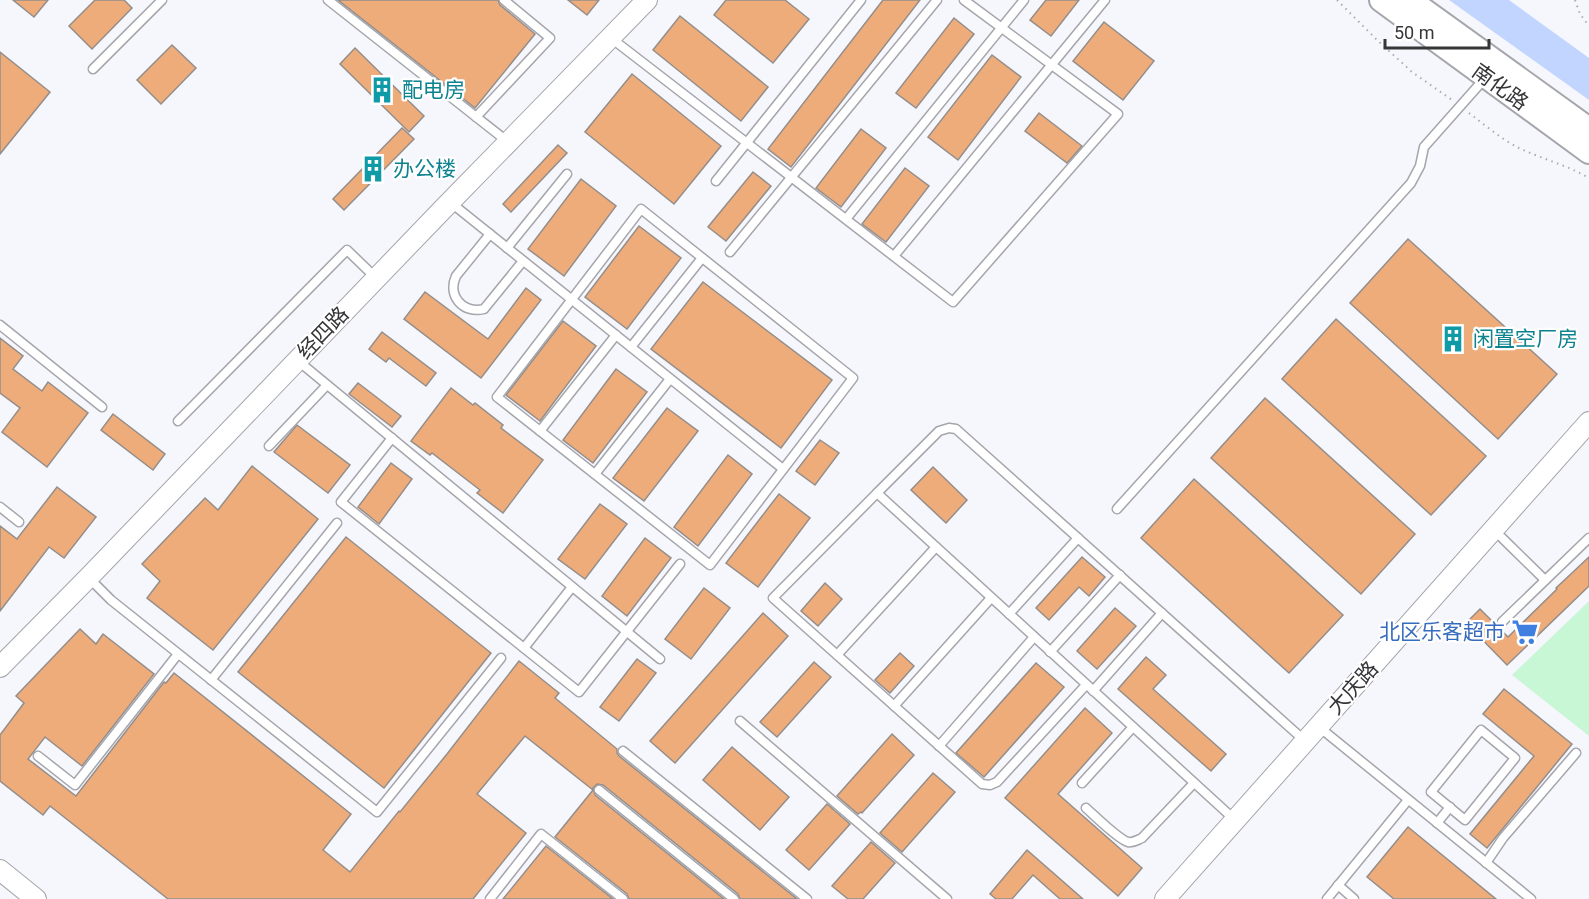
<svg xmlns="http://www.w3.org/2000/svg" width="1589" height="899" viewBox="0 0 1589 899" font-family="Roboto,'Noto Sans SC',sans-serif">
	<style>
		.green { fill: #c8f7d6 }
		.water { fill: #c2d5ff }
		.building { fill: #efac7b; stroke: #948e8a; stroke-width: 1.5 }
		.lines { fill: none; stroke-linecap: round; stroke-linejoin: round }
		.service-casing { stroke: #a5a5ac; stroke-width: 11 }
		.tertiary-casing { stroke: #a5a5ac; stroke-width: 22 }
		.secondary-casing { stroke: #a5a5ac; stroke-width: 26 }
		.path { stroke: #ababb0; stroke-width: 2; stroke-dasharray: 1.5 4.5; stroke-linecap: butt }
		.service { stroke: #fff; stroke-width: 8 }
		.tertiary { stroke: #fff; stroke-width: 20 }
		.secondary { stroke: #fff; stroke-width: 22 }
		.labels { text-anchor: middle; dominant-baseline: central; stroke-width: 4.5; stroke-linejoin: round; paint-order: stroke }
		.street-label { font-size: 21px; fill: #363639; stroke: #fff }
		.culture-label { font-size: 21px; fill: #0d838f; stroke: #fff; text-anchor: start }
		.shop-label { font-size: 21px; fill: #366cbe; stroke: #fff; text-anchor: end }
	</style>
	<rect width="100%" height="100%" fill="#f6f6fd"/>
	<path class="green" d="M1589 601V736L1512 675Z"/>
	<path class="water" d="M1449 0H1509L1589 58V100Z"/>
	<g class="building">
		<path d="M13 0H48L34 17Z"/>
		<path d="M95 0H124L132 8 92 49 69 26Z"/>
		<path d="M338 0H498L500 5 535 34 475 108Z"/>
		<path d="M568 0H599L587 15Z"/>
		<path d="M726 0H785L809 19 773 63 714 15Z"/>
		<path d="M883 0H920L791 167 768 149Z"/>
		<path d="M1046 0H1079L1051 36 1030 20Z"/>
		<path d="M680 16 768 87 741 121 653 50Z"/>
		<path d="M954 18 974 34 916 108 896 93Z"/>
		<path d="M1104 22 1154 61 1123 100 1073 61Z"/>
		<path d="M172 45 196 68 161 104 137 80Z"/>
		<path d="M355 48 424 116 409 132 340 64Z"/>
		<path d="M0 52 50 92 0 154Z"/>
		<path d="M992 55 1021 77 958 160 928 137Z"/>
		<path d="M632 74 721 146 674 204 585 132Z"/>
		<path d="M1039 113 1082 146 1067 163 1025 131Z"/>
		<path d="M402 128 414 139 344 210 333 199Z"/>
		<path d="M861 129 886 148 841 207 816 188Z"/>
		<path d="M558 145 567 153 511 212 503 204Z"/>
		<path d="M905 168 929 186 886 242 862 224Z"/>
		<path d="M753 172 771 186 726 241 708 227Z"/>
		<path d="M581 179 616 206 564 276 528 249Z"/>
		<path d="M639 226 681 258 627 329 585 297Z"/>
		<path d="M1408 239 1557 374 1498 439 1350 303Z"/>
		<path d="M703 282 832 380 781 448 651 349Z"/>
		<path d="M526 288 541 300 481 378 404 319 425 292 488 339Z"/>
		<path d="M1336 319 1486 456 1431 515 1282 379Z"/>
		<path d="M563 321 596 346 540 421 506 395Z"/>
		<path d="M382 332 436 373 426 386 389 358 386 362 369 349Z"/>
		<path d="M0 338 23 356 13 369 42 391 48 382 88 413 47 467 2 432 20 408 0 393Z"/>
		<path d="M616 369 647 392 593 463 563 440Z"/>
		<path d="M358 383 401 416 392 427 349 394Z"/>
		<path d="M451 388 473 405 475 403 503 425 501 428 543 460 503 513 477 493 480 490 432 453 430 455 411 441Z"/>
		<path d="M1265 398 1415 534 1361 594 1211 458Z"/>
		<path d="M667 408 698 431 644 501 613 478Z"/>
		<path d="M113 414 165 454 153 470 101 430Z"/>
		<path d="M297 425 350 465 328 493 274 452Z"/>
		<path d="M820 440 839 453 815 485 796 471Z"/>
		<path d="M728 455 752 474 698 546 674 527Z"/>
		<path d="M391 463 412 479 379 524 358 507Z"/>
		<path d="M252 466 318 519 213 650 147 598 160 581 142 564 205 498 218 510Z"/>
		<path d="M933 467 967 500 946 523 911 490Z"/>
		<path d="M1194 479 1343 615 1289 673 1141 538Z"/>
		<path d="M57 487 96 517 64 558 49 547 0 611V526L17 539Z"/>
		<path d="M779 494 810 518 758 587 726 563Z"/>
		<path d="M600 504 627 524 585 579 558 559Z"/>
		<path d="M346 537 491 653 384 788 238 672Z"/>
		<path d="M645 538 671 558 627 616 602 596Z"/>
		<path d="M1082 557 1105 577 1089 596 1079 587 1049 620 1036 608Z"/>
		<path d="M1589 557V586L1507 665 1466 623 1480 609 1508 637 1557 589 1556 588Z"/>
		<path d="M825 583 842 599 818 626 801 611Z"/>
		<path d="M704 588 730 608 691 659 665 639Z"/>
		<path d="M1115 608 1136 626 1097 669 1077 651Z"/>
		<path d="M763 613 788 636 675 763 650 741Z"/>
		<path d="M80 629 96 644 103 634 154 674 82 766 45 737 28 759 76 796 164 682 166 683 174 673 351 814 323 850 350 872 399 811 400 812 447 754 519 661 559 693 555 698 617 749V753L619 756 797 899H740L738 894 603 785 597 784 593 788 595 795 724 899H629L627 894 555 837 593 790 525 736 477 794 526 833 473 899H168L50 806 43 815 0 781V735L24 703 16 696Z"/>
		<path d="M900 653 914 666 890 693 875 680Z"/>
		<path d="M1146 657 1166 675 1153 689 1226 754 1211 771 1118 689Z"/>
		<path d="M637 659 656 673 619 721 600 707Z"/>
		<path d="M814 662 831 677 777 737 760 722Z"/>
		<path d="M1036 663 1064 687 984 777 956 753Z"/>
		<path d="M1504 689 1572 744 1487 848 1470 834 1534 756 1483 714Z"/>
		<path d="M1085 708 1112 733 1058 794 1142 868 1118 896 1005 798Z"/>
		<path d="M892 734 914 755 862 813 861 812 858 814 837 796Z"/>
		<path d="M732 747 789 797 760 830 703 780Z"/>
		<path d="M933 773 955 792 902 852 880 833Z"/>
		<path d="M827 804 850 824 809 870 786 850Z"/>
		<path d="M1408 827 1496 899H1394L1367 877Z"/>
		<path d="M871 842 895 863 863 899H848L832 886Z"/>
		<path d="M546 846 613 899H503Z"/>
		<path d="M1027 850 1083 899H1060L1033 875 1012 899H996L990 894Z"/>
	</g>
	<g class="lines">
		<g class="service-casing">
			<g id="service">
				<path d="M328 0 508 142"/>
				<path d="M611 38 953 302 1118 114 964 0"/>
				<path d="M93 69 162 0"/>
				<path d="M476 117 550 38 504 0"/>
				<path d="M716 181 861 0"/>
				<path d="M450 202 783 469"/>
				<path d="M641 209 853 378 710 565 497 397Z"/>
				<path d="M846 219 1024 0"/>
				<path d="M490 234 456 276C447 296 463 314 484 309L523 261"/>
				<path d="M507 248 567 174"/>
				<path d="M730 252 937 0"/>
				<path d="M894 256 1105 0"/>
				<path d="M0 325 102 407"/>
				<path d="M631 347 702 258"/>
				<path d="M297 360 660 659"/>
				<path d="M178 421 347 250 376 278"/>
				<path d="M540 431 616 335"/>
				<path d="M392 438 341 502 579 692 680 564"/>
				<path d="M269 446 327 385"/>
				<path d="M595 474 670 379"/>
				<path d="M877 493 939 431 949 428 956 429 1305 741"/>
				<path d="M0 507 19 522"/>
				<path d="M1117 509 1411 183 1420 166 1424 147 1486 77"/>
				<path d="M1494 530 1545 580"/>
				<path d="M89 578 111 600 377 812 501 658"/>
				<path d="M1009 614 1078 538"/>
				<path d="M1502 622 1589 538"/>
				<path d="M524 648 572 587"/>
				<path d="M1050 652 1120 575"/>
				<path d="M837 655 936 547"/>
				<path d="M211 680 337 523"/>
				<path d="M1086 685 997 782 990 785 982 784 773 598 877 493 1235 820"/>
				<path d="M1093 691 1162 613"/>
				<path d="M894 706 991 598"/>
				<path d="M740 721 947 899"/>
				<path d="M1319 727 1531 899"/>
				<path d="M1481 730 1515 758 1465 820 1431 792Z"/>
				<path d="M939 746 1034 637"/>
				<path d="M623 751 807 899"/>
				<path d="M38 756 75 785 178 654"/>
				<path d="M1082 783 1133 727"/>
				<path d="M599 790 734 899"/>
				<path d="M1086 808C1095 816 1118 839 1128 842 1134 843 1137 840 1142 838L1194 783"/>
				<path d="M1437 823 1450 807"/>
				<path d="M1486 863 1503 838 1576 753"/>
				<path d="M1338 885 1354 899"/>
				<path d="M490 899 541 834 623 899"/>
				<path d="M1327 899 1408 800"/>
			</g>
		</g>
		<g class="tertiary-casing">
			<g id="tertiary">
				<path d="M0 667 88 578 444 208 647 0"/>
				<path d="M0 870 36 899"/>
				<path d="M1165 899 1589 422"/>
			</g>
		</g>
		<g class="secondary-casing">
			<g id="secondary">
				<path d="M1381 0 1589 152"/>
				<path d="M1410 0 1589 129"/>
			</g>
		</g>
		<g class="path">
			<path d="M1337 0 1376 39 1412 72 1452 100"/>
			<path d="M1575 0 1580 14 1589 26"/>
			<path d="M1469 113C1485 125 1501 139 1519 148 1542 159 1567 165 1589 178"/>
		</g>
		<use href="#service" class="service"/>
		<use href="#tertiary" class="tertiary"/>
		<use href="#secondary" class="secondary"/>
	</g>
	<defs>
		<g id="building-bare" transform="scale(2.07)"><path d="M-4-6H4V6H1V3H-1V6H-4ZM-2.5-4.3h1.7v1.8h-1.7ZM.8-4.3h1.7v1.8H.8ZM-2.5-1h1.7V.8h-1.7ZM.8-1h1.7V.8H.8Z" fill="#0f9aa8" stroke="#fff" stroke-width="2.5" paint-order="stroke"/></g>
		<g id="supermarket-bare" transform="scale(2.07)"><path d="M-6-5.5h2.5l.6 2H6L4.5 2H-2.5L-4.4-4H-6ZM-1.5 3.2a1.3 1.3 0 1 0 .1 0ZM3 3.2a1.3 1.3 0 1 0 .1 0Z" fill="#3f7fe0" stroke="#fff" stroke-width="2.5" paint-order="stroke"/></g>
	</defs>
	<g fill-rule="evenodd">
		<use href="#building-bare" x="382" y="90"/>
		<use href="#building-bare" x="373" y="169"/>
		<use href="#building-bare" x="1453" y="339"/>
		<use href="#supermarket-bare" x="1525" y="632"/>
	</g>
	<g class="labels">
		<g class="street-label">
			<text transform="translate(1500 87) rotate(36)">南化路</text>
			<text transform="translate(323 333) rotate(-46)">经四路</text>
			<text transform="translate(1353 688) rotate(-48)">大庆路</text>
		</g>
		<g class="culture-label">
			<text x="402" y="90">配电房</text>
			<text x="393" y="169">办公楼</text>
			<text x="1473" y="339">闲置空厂房</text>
		</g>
		<g class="shop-label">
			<text x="1505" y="632">北区乐客超市</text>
		</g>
	</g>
	<path d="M1385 39v9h104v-9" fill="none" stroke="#363639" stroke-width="3"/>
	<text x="1394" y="39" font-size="18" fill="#363639" stroke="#ffffff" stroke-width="4.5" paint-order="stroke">50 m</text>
</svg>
